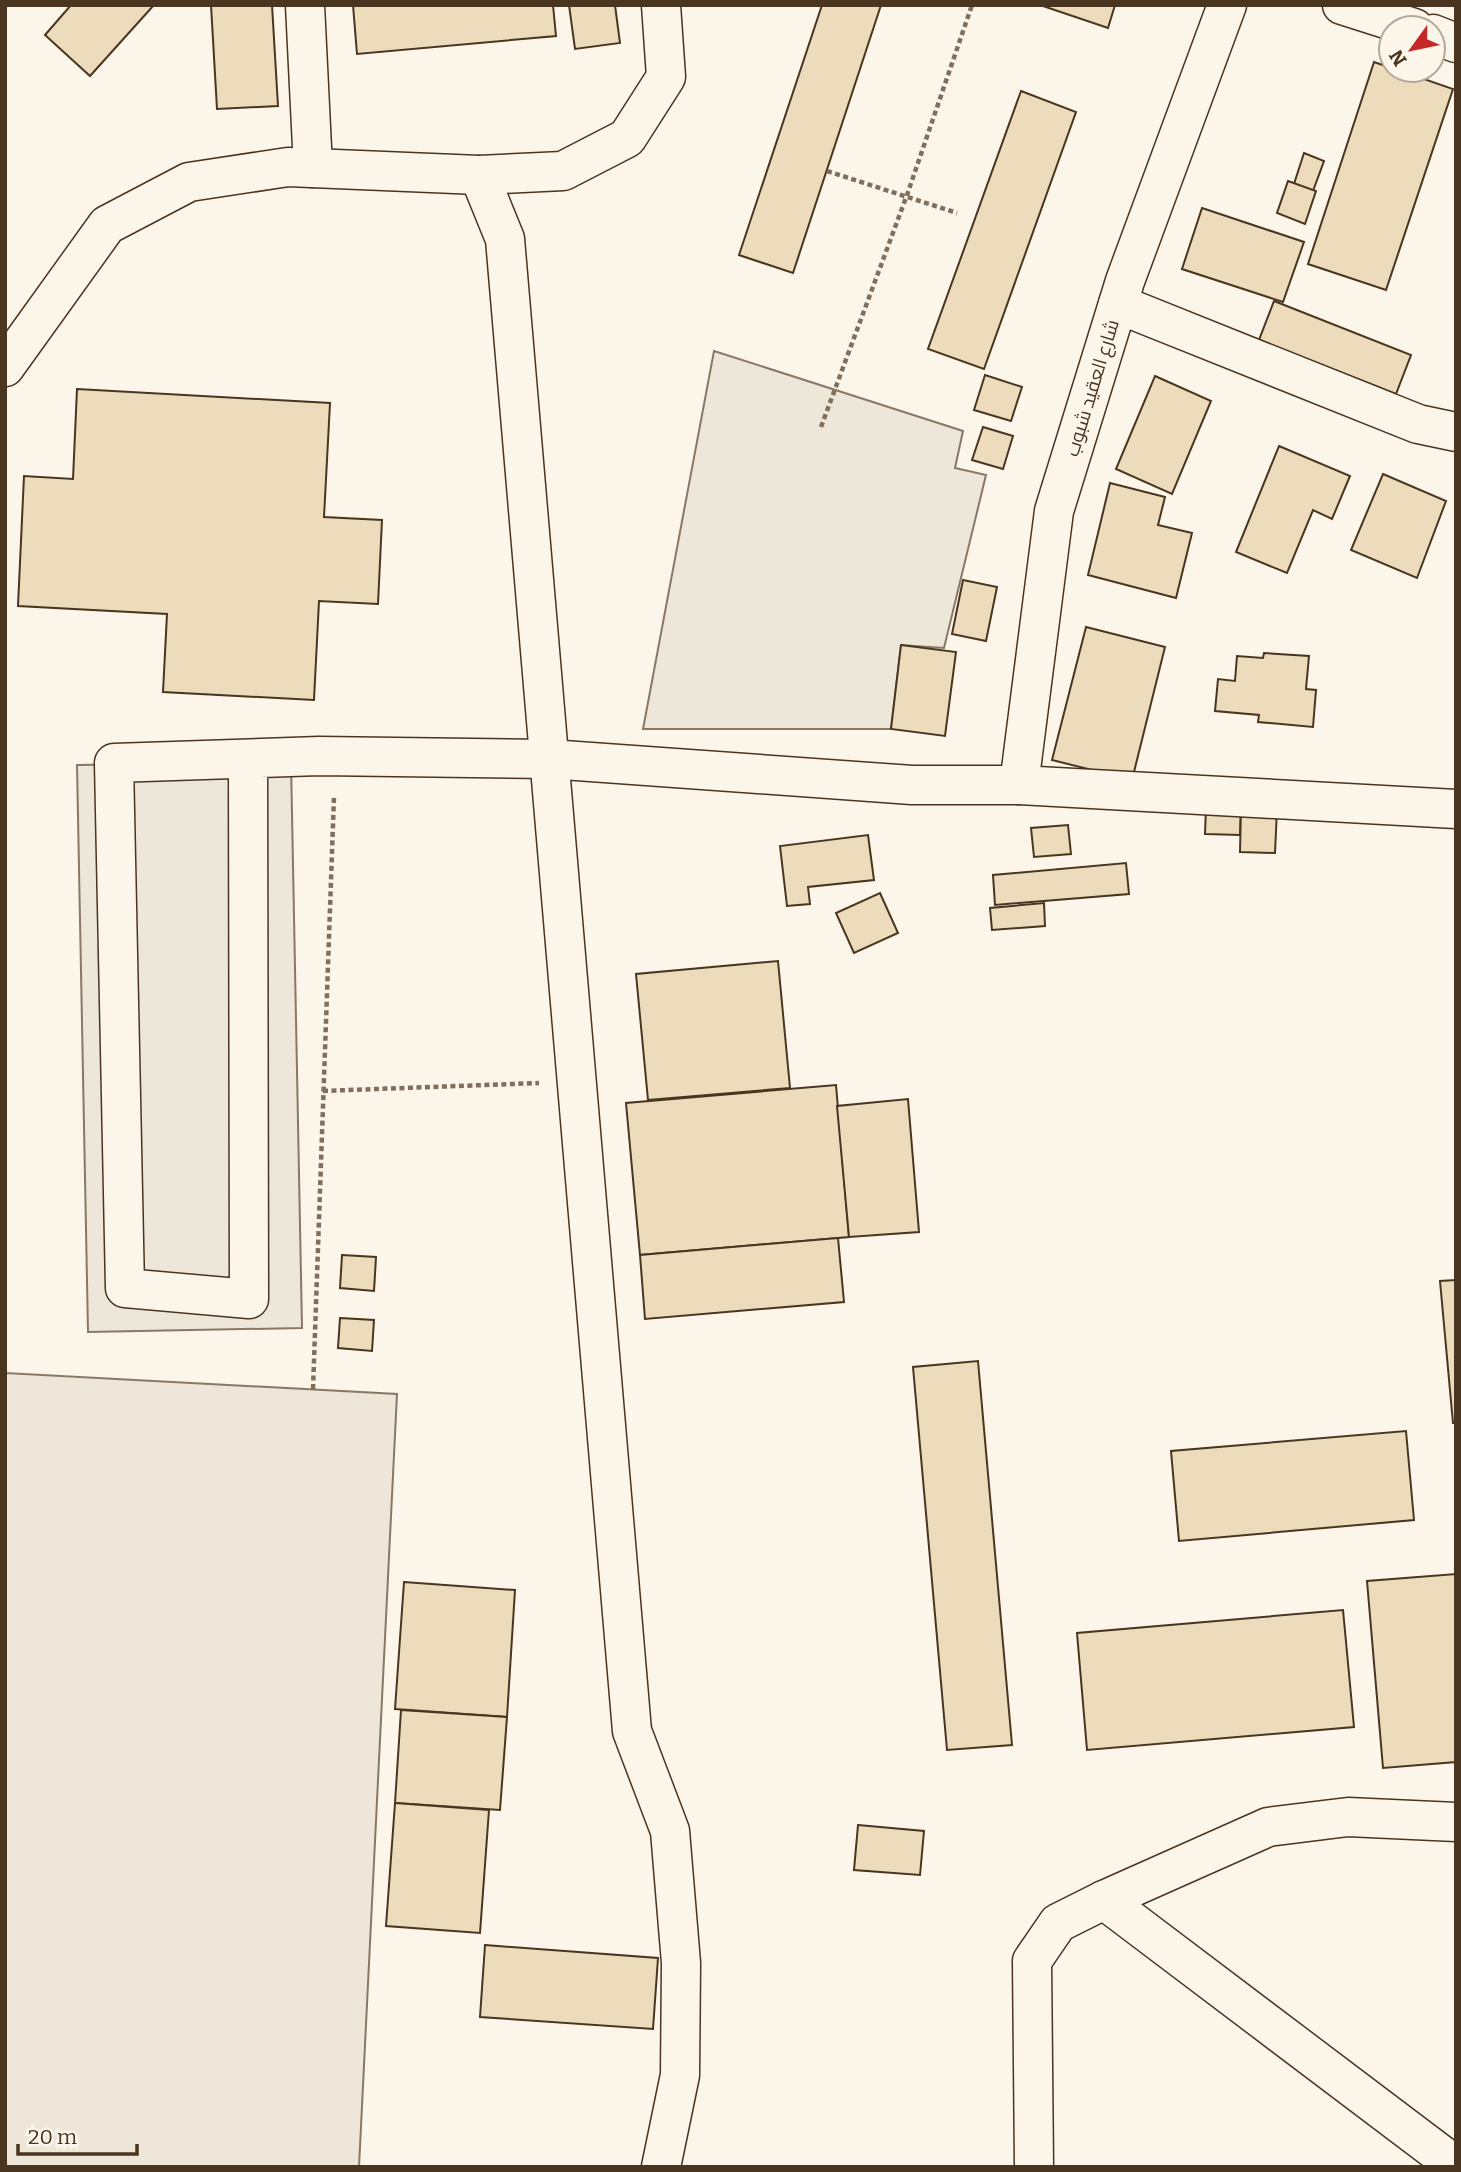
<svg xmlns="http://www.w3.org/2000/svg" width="1461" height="2172" viewBox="0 0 1461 2172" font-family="Bitter,Cairo,serif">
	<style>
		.green { fill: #ede6d9; stroke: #887966; stroke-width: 2 }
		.parking { fill: #ede7d9; stroke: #887966; stroke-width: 2 }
		.building { fill: #ecdcbc; stroke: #4a3520; stroke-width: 2 }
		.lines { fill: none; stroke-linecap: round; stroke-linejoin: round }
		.minor-casing { stroke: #4a3520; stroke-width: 41 }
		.path { stroke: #7f6f5c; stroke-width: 4.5; stroke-dasharray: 5 3.5; stroke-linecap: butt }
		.minor { stroke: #fbf6e9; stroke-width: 38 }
		.labels { text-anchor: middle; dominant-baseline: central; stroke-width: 5; stroke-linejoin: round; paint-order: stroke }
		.street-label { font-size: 19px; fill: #4a3520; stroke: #fbf6e9 }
	</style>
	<rect width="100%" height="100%" fill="#fbf6e9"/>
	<path class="green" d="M5 1373 397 1394 359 2167H5Z"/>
	<g class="parking">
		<path d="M714 351 963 431 955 468 986 475 944 648 901 645 891 729H643Z"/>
		<path d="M291 762 302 1328 88 1332 77 765Z"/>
	</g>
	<g class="building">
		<path d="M71 5H154L90 76 45 35Z"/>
		<path d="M211 5H272L278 106 217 109Z"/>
		<path d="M353 5H553L556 36 357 54Z"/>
		<path d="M569 5H615L620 43 575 49Z"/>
		<path d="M822 5H881L793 273 739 255Z"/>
		<path d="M1040 5H1115L1108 28Z"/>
		<path d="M1374 62 1391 68V70H1398L1453 89 1386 290 1308 264Z"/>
		<path d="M1021 91 1076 112 984 369 928 349Z"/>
		<path d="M1304 153 1324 161 1313 191 1294 184Z"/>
		<path d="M1288 181 1316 191 1305 224 1277 213Z"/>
		<path d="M1202 208 1304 242 1283 302 1182 269Z"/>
		<path d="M1274 301 1411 355 1396 394 1259 340Z"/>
		<path d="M985 375 1022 387 1011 421 974 410Z"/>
		<path d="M1155 376 1211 401 1172 494 1116 469Z"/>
		<path d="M77 389 330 403 324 517 382 520 378 604 319 601 314 700 163 692 167 614 18 606 24 476 73 479Z"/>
		<path d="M983 427 1013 436 1003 469 972 460Z"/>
		<path d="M1279 446 1350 476 1332 519 1313 510 1287 573 1236 552Z"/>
		<path d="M1383 474 1446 501 1417 578 1351 550Z"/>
		<path d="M1110 483 1165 497 1158 525 1192 533 1176 598 1088 575Z"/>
		<path d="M963 580 997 587 986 641 952 634Z"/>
		<path d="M1086 627 1165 647 1132 780 1052 760Z"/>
		<path d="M901 645 956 652 945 736 891 729Z"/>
		<path d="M1264 653 1309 656 1306 689 1316 690 1313 727 1258 722 1259 715 1215 711 1218 679 1235 681 1237 656 1263 658Z"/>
		<path d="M1206 806 1241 807 1240 835 1205 834Z"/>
		<path d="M1241 808 1277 809 1275 853 1240 852Z"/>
		<path d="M1068 825 1071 854 1034 857 1031 828Z"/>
		<path d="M868 835 874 880 808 887 810 904 787 906 780 846Z"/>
		<path d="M1126 863 1129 894 995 905 993 875Z"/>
		<path d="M880 893 898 933 854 953 836 913Z"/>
		<path d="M1044 903 1045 926 992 930 990 908Z"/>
		<path d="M778 961 790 1088 648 1100 636 974Z"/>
		<path d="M836 1085 849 1237 640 1255 626 1103Z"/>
		<path d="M908 1099 919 1232 849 1237 837 1106Z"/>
		<path d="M838 1238 844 1302 645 1319 640 1255Z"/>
		<path d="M342 1255 376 1257 374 1291 340 1288Z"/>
		<path d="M1456 1280V1423H1453L1440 1281Z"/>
		<path d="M340 1318 374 1320 372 1351 338 1348Z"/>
		<path d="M978 1361 1012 1745 947 1750 913 1367Z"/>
		<path d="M1406 1431 1414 1520 1179 1541 1171 1451Z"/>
		<path d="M1456 1574V1762L1383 1768 1367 1581Z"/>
		<path d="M404 1582 515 1590 507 1717 395 1709Z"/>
		<path d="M1343 1610 1354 1727 1087 1750 1077 1633Z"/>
		<path d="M401 1710 507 1717 500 1810 395 1803Z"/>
		<path d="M395 1803 489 1810 480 1933 386 1926Z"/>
		<path d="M858 1825 924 1831 920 1875 854 1870Z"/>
		<path d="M485 1945 658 1958 653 2029 480 2017Z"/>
	</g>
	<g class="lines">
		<g class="minor-casing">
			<g id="minor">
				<path d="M305 5 313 168"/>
				<path d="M1342 5 1414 28"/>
				<path d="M1433 34 1456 43"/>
				<path d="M479 175 505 239 632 1731 670 1831 681 1963 680 2075 661 2167"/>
				<path d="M1118 304 1418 424 1456 432"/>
				<path d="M5 367 107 225 189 182 288 167 479 175 563 171 627 138 666 77 661 5"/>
				<path d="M248 759 249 1299 125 1288 114 763 319 756 549 759 912 785H1019L1456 809"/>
				<path d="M1019 785 1054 511 1125 281 1227 5"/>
				<path d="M1104 1900 1456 2166"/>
				<path d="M1034 2167 1032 1961 1058 1923 1104 1900 1268 1827 1348 1817 1456 1822"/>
			</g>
		</g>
		<g class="path">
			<path d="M827 171 957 213"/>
			<path d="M821 427 907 195 972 5"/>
			<path d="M323 1091 539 1083"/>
			<path d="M313 1389 334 796"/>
		</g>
		<use href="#minor" class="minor"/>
	</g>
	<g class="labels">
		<g class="street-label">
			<text transform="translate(1092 388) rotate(-73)">شارع العقيد شبوب</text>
		</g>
	</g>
	<rect width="1461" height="2172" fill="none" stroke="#4a3520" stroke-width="14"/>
	<g transform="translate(1412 49) rotate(237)"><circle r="33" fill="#fbf6e9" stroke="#b4a999" stroke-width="2"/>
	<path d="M0-5L12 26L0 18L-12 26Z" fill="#c62828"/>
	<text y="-10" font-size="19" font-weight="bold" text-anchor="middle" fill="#4a3520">N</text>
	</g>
	<path d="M18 2144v10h119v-10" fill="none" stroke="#4a3520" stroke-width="3.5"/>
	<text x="28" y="2144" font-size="21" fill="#4a3520" stroke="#fbf6e9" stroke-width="5" paint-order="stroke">20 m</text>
</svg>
